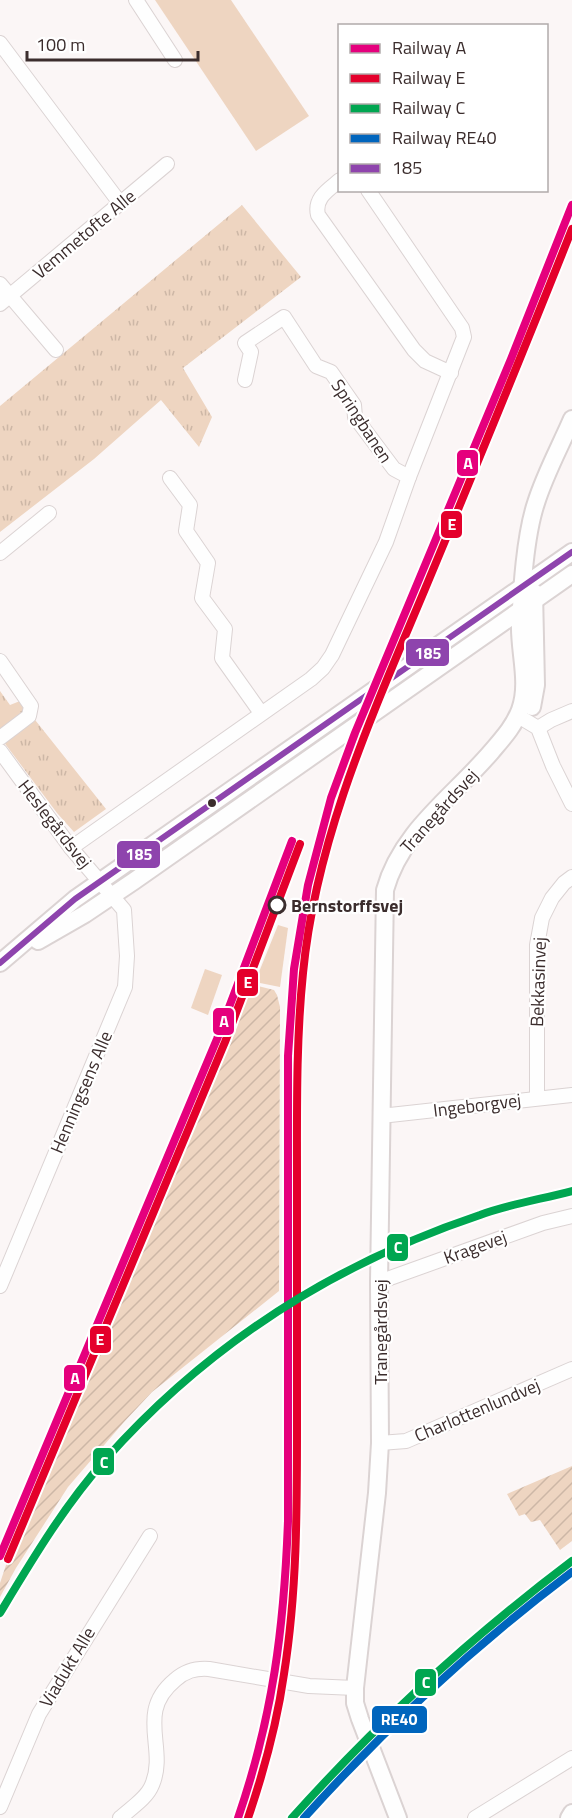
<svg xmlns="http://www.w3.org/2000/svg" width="572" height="1818" viewBox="0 0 572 1818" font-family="'Titillium Web',sans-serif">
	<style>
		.grass { fill: #eed5c1 }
		.park { fill: url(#park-tufts) }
		.garden { fill: url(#garden-furrows) }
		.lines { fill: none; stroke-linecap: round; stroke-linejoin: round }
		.minor-casing { stroke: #dbd3d3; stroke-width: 16 }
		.tertiary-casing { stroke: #dbd3d3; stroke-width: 20 }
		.minor { stroke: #fefefe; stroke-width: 14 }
		.tertiary { stroke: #fefefe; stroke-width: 16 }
		.bus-1-casing { stroke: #fff; stroke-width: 10 }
		.bus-1 { stroke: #8e44ad; stroke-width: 6 }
		.rail-1-casing { stroke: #fff; stroke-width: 12 }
		.rail-2-casing { stroke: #fff; stroke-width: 12 }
		.rail-3-casing { stroke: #fff; stroke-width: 12 }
		.rail-4-casing { stroke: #fff; stroke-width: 12 }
		.rail-1 { stroke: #e5007d; stroke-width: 8 }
		.rail-2 { stroke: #e4002b; stroke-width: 8 }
		.rail-3 { stroke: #00a651; stroke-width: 8 }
		.rail-4 { stroke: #0065bd; stroke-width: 8 }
		.bus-dot { fill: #3b2d2d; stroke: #fff; stroke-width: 2 }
		.stop-dot { fill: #fff; stroke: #3b2d2d; stroke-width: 3 }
		.labels { text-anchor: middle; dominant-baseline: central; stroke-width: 4.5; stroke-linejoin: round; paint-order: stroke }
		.street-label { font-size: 18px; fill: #3b2d2d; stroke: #fff }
		.stop-label { font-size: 18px; font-weight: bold; fill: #3b2d2d; stroke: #fff; text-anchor: start }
		.line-badge { stroke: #fff; stroke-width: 2 }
		.badge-label { font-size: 16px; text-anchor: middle; font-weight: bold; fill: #fff }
	</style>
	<defs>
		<pattern id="park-tufts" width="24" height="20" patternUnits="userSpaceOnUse" patternTransform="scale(1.5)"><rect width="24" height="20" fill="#eed5c1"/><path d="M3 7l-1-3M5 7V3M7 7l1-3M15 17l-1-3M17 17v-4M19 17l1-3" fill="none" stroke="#cdb7a6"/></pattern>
		<pattern id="garden-furrows" width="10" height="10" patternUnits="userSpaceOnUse" patternTransform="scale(1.5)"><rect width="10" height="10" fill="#eed5c1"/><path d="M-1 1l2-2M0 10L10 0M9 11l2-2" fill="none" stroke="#cdb7a6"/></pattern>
	</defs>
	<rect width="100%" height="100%" fill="#fbf6f6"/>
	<g class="grass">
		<path d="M155 0H231L309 116 256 151Z"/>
		<path d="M278 925 288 928 280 987 255 982Z"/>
		<path d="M205 969 222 975 208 1015 191 1008Z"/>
	</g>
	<g class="park">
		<path d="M242 205 301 277 183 368 212 417 199 447 161 400 94 459 0 532V406Z"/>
		<path d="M0 691 10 705 20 701 106 809 74 832 57 813 0 737Z"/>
	</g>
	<g class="garden">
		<path d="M254 985 274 990 277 995 280 1007 279 1291 152 1392 124 1422 68 1487 16 1568 0 1597V1583L9 1556 245 997Z"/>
		<path d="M572 1466V1541L560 1550 540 1520 531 1522 525 1514 519 1516 507 1494Z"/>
	</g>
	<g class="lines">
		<g class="minor-casing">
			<g id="minor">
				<path d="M136 0 175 60"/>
				<path d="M0 43 120 203"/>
				<path d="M340 180C328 190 314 198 318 215L414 350 425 361 451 373"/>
				<path d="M0 284 56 350"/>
				<path d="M0 304 167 164"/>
				<path d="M245 380 251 352 245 343 284 317 316 366 331 372 354 405 355 417 394 469 409 477"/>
				<path d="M170 478 190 505 186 531 208 563 202 598 225 629 222 658 261 713"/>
				<path d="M0 553 49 513"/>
				<path d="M0 661 31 706 29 716 0 738"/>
				<path d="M518 716 538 728 553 766 572 804"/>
				<path d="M538 728 551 720 572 711"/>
				<path d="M0 751 71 848 124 910 127 956 125 987 0 1286"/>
				<path d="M71 848 311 679 323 668 332 655 386 542 409 477 464 337 462 328 368 190"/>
				<path d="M537 1098V945L542 918 552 898 564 883 572 877"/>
				<path d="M382 1114 390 1115 572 1095"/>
				<path d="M379 1282 543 1223 572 1216"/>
				<path d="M380 1443 406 1441 572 1369"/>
				<path d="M0 1807 39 1714 150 1536"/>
				<path d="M120 1818C131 1808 147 1798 152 1785 168 1748 135 1713 175 1680 185 1671 195 1668 209 1669L309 1686 355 1688"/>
				<path d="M475 1818 572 1758"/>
			</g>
		</g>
		<g class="tertiary-casing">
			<g id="tertiary">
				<path d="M532 707 536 685 534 592"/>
				<path d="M38 941 85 914 134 881 572 574"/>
				<path d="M0 963 75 899 572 552"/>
				<path d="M398 1818 360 1719 355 1703V1688L377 1493 380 1443 379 1282 385 890C401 831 454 796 492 751 503 738 514 726 520 710 530 683 519 652 520 624 522 589 525 536 536 503 545 474 560 447 572 419"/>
				<path d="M569 1818 572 1813"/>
			</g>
		</g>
		<use href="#minor" class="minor"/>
		<use href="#tertiary" class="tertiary"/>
		<g class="bus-1-casing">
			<path id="bus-1" d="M0 963 75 899 572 552"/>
		</g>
		<use href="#bus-1" class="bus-1"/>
		<g class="rail-1-casing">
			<g id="rail-1">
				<path d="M0 1556 217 1039 292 841"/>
				<path d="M238 1818C273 1716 284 1628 288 1521V1056L294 969 308 885 331 798 355 733 511 359 572 205"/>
			</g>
		</g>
		<g class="rail-2-casing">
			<g id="rail-2">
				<path d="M8 1559 225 1042 300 844"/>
				<path d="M248 1818C264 1771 277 1723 284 1674 297 1592 297 1510 297 1427 297 1344 297 1262 297 1179 297 1110 296 1041 303 973 316 837 373 713 425 589 475 469 524 350 572 229"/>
			</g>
		</g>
		<g class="rail-3-casing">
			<g id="rail-3">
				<path d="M0 1613C32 1560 64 1506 105 1460 208 1344 333 1264 480 1215 510 1204 542 1199 572 1191"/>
				<path d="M292 1818C377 1723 470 1638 572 1561"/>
			</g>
		</g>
		<g class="rail-4-casing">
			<path id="rail-4" d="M304 1818C386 1727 474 1646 572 1572"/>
		</g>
		<use href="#rail-1" class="rail-1"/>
		<use href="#rail-2" class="rail-2"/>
		<use href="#rail-3" class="rail-3"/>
		<use href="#rail-4" class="rail-4"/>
	</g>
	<circle class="bus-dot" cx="212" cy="803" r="5"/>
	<circle class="stop-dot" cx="277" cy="905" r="8"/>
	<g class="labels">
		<g class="street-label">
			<text transform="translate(84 234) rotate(-40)">Vemmetofte Alle</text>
			<text transform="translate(362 421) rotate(57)">Springbanen</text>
			<text transform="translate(439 811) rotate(-48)">Tranegårdsvej</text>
			<text transform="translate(55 824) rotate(52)">Heslegårdsvej</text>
			<text transform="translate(538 982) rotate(-88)">Bekkasinvej</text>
			<text transform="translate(81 1092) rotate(-67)">Henningsens Alle</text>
			<text transform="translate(477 1105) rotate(-7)">Ingeborgvej</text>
			<text transform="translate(475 1247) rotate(-20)">Kragevej</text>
			<text transform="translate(380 1332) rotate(-90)">Tranegårdsvej</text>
			<text transform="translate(477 1410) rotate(-23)">Charlottenlundvej</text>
			<text transform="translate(67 1667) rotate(-59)">Viadukt Alle</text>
		</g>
		<g class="stop-label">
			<text x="291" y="905">Bernstorffsvej</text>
		</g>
	</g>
	<g class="line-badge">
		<rect x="456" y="449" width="23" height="28" rx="6" fill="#e5007d"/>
		<rect x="440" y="510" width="23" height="29" rx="6" fill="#e4002b"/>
		<rect x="405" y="638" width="45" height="29" rx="6" fill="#8e44ad"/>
		<rect x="116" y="840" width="45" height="29" rx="6" fill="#8e44ad"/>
		<rect x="236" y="968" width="23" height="29" rx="6" fill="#e4002b"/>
		<rect x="212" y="1007" width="23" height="29" rx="6" fill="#e5007d"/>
		<rect x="386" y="1233" width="23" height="29" rx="6" fill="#00a651"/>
		<rect x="89" y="1325" width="23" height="29" rx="6" fill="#e4002b"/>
		<rect x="63" y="1364" width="23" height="28" rx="6" fill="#e5007d"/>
		<rect x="92" y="1447" width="23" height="29" rx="6" fill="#00a651"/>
		<rect x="414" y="1668" width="23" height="29" rx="6" fill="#00a651"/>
		<rect x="371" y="1705" width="57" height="29" rx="6" fill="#0065bd"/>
	</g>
	<g class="badge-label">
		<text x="468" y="469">A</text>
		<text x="452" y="530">E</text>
		<text x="428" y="659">185</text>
		<text x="139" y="860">185</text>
		<text x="248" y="988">E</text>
		<text x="224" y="1027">A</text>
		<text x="398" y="1253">C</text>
		<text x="100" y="1345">E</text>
		<text x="75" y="1384">A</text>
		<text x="104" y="1468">C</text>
		<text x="426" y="1688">C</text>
		<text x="399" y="1725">RE40</text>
	</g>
	<rect x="338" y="24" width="210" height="168" fill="#ffffff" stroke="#b1abab" stroke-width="1.5"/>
	<rect x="350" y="44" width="30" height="9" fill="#e5007d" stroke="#b1abab" stroke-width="1.5"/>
	<text x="392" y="54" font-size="18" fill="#3b2d2d">Railway A</text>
	<rect x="350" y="74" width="30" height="9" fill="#e4002b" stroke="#b1abab" stroke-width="1.5"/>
	<text x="392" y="84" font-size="18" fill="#3b2d2d">Railway E</text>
	<rect x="350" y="104" width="30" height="9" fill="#00a651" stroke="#b1abab" stroke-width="1.5"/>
	<text x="392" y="114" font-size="18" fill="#3b2d2d">Railway C</text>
	<rect x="350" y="134" width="30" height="9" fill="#0065bd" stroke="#b1abab" stroke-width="1.5"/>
	<text x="392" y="144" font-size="18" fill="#3b2d2d">Railway RE40</text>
	<rect x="350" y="164" width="30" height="9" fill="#8e44ad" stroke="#b1abab" stroke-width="1.5"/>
	<text x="392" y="174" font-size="18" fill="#3b2d2d">185</text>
	<path d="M27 51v9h171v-9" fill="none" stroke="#3b2d2d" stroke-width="3"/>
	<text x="36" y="51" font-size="18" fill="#3b2d2d" stroke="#ffffff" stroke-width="4.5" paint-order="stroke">100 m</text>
</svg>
